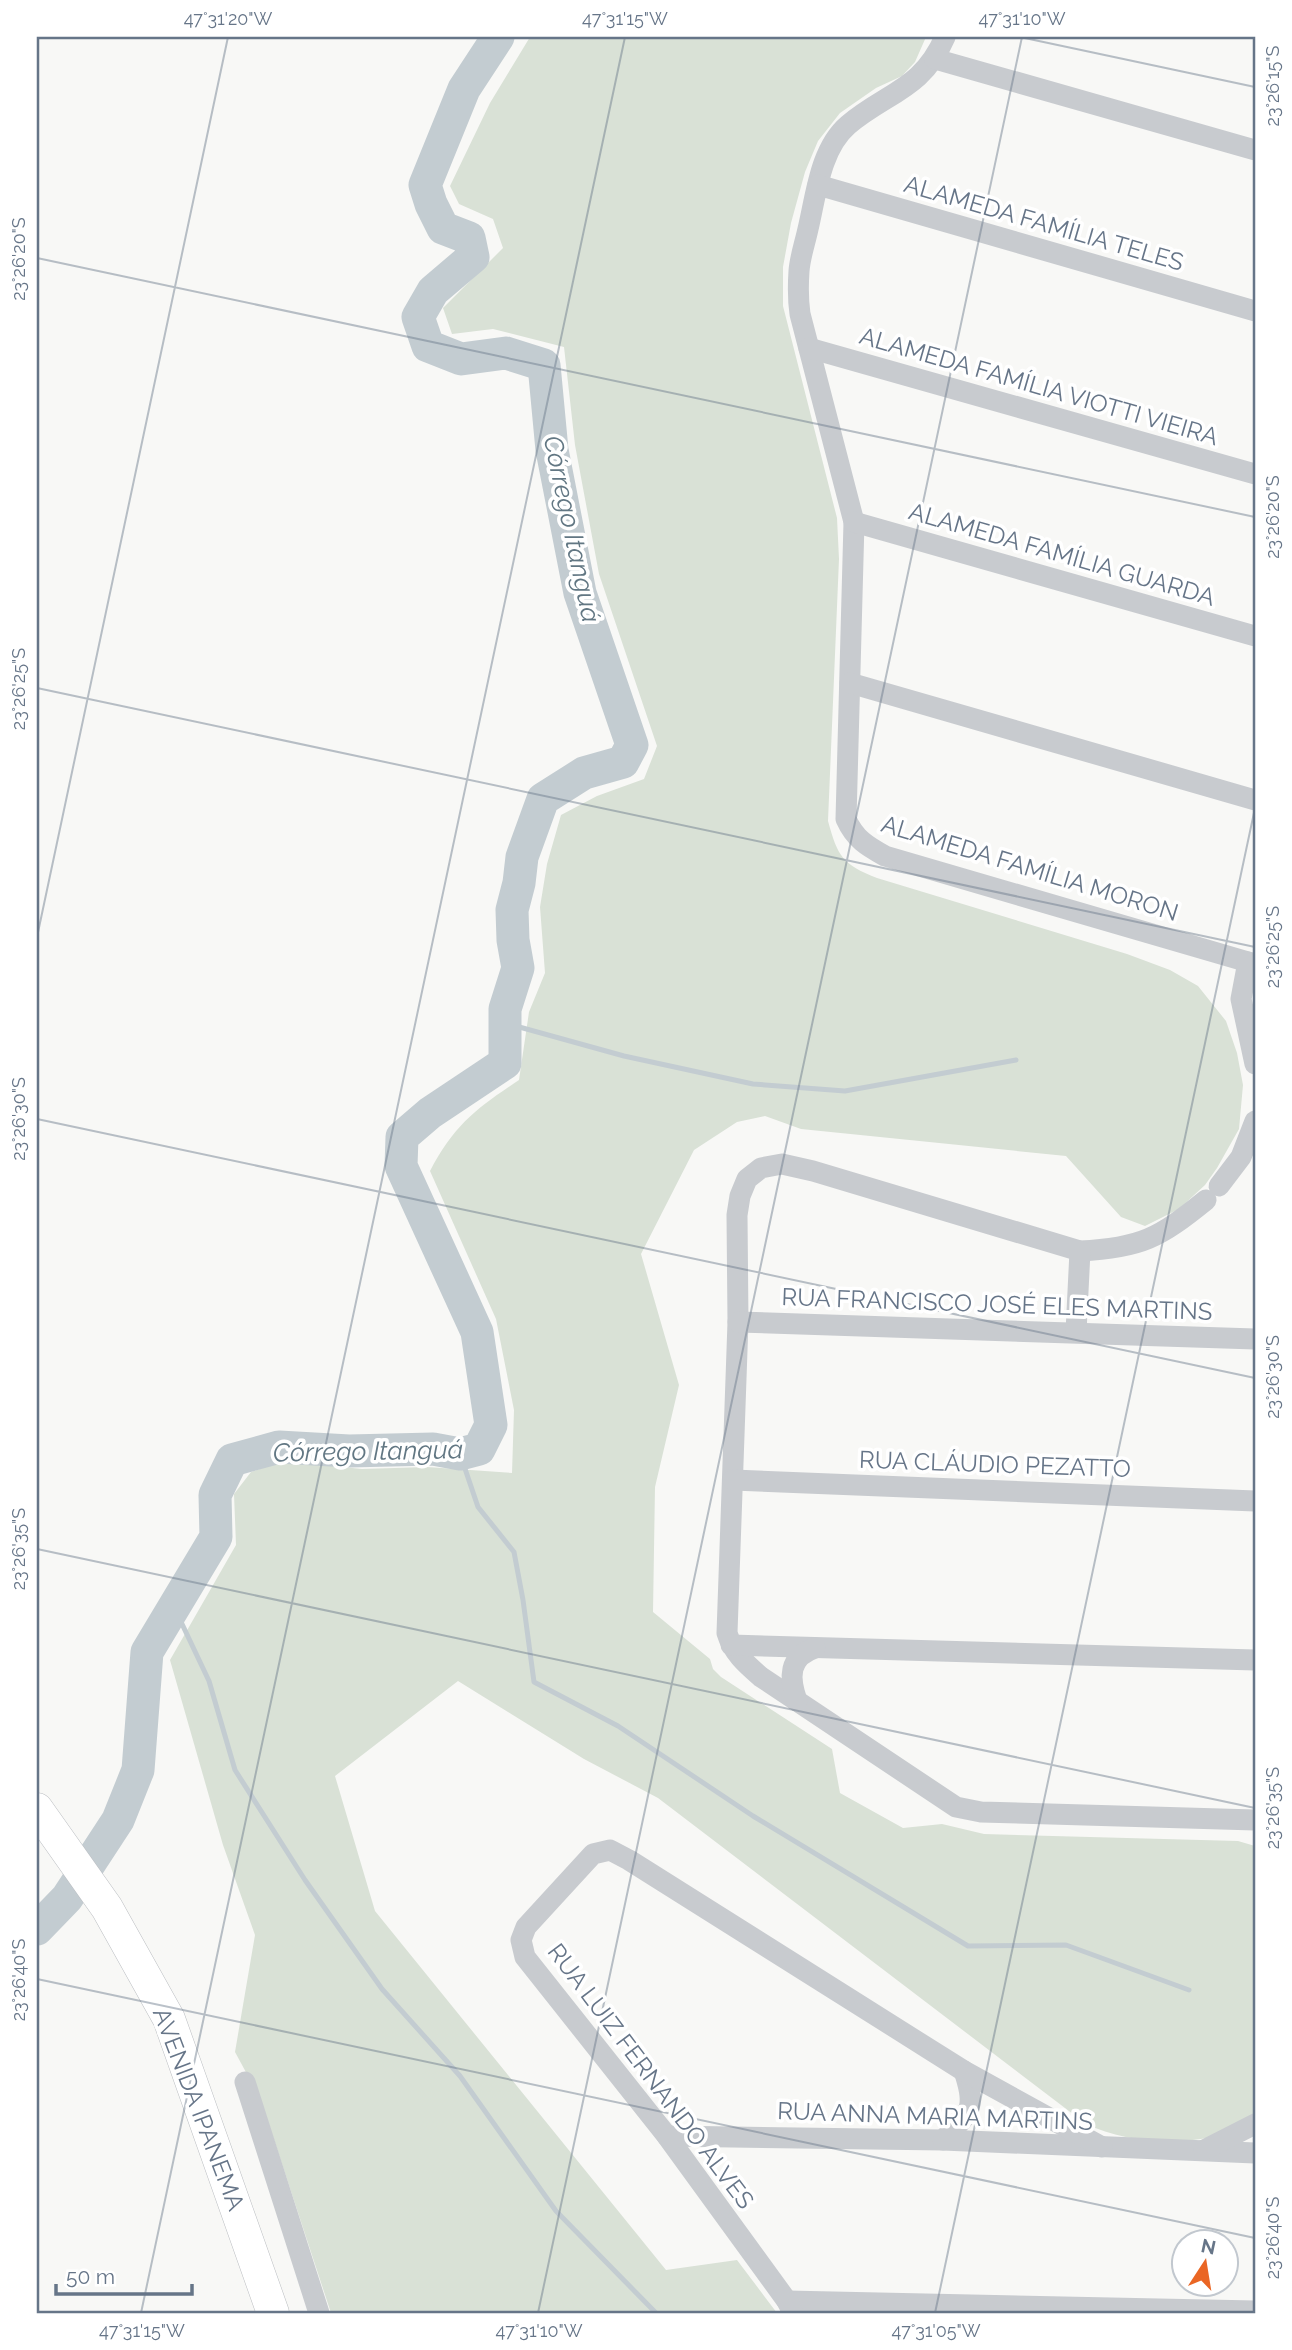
<svg xmlns="http://www.w3.org/2000/svg" width="1292" height="2350" viewBox="0 0 1292 2350" font-family="Raleway,sans-serif">
	<style>
		.green { fill: #d9e1d6 }
		.lines { fill: none; stroke-linecap: round; stroke-linejoin: round }
		.stream { stroke: #c3ccd1; stroke-width: 5 }
		.river { stroke: #c3ccd1; stroke-width: 33 }
		.primary-casing { stroke: #bbbec2; stroke-width: 33 }
		.minor { stroke: #c8cbcf; stroke-width: 21 }
		.primary { stroke: #fff; stroke-width: 32 }
		.ticks { fill: none; stroke: #667588; stroke-width: 2; stroke-opacity: 0.45 }
		.labels { text-anchor: middle; dominant-baseline: central; stroke-width: 7; stroke-linejoin: round; paint-order: stroke }
		.street-label { font-size: 24px; fill: #667588; stroke: #fff }
		.water-label { font-size: 26px; font-style: italic; fill: #627783; stroke: #fff }
		.neatline { fill: none; stroke: #667588; stroke-width: 2.5 }
		.ticks-label { font-size: 18px; text-anchor: middle; fill: #667588 }
	</style>
	<rect width="100%" height="100%" fill="#f8f8f6"/>
	<path class="green" d="M530 37H926L915 62 902 76 876 88 840 113 818 141 805 172 791 223 783 267V306L837 518 839 559 828 821C838 857 842 864 877 878L1127 954 1170 970 1198 986 1226 1021 1237 1053 1243 1085 1239 1129 1217 1168 1205 1185 1179 1209 1145 1226 1121 1217 1066 1156 801 1129 765 1116 737 1122 694 1150 641 1254 679 1385 655 1487 653 1612 710 1659 713 1669 721 1677 832 1749 840 1793 903 1828 942 1824 984 1834 1238 1841 1255 1846V2114C1242 2121 1226 2133 1211 2137 1171 2146 1122 2141 1086 2124L658 1798 584 1759 458 1681 335 1776 375 1911 666 2270 737 2260 777 2313H331L261 2100 235 2052 255 1935 223 1845 170 1660 236 1545 234 1494 251 1472 282 1461 362 1469 427 1467 512 1473 514 1410 496 1319 430 1171C455 1124 476 1109 519 1080L529 1012 545 973 540 907 547 864 561 815 597 796 644 779 657 746 599 574 575 445 564 347 493 329 452 334 443 308 503 248 493 219 459 204 450 186 490 103Z"/>
	<g class="lines">
		<g class="stream">
			<path d="M505 1023 624 1056 753 1084 845 1091 1016 1060"/>
			<path d="M460 1454 478 1507 514 1552 523 1600 534 1682 618 1726 753 1816 968 1946 1066 1945 1189 1990"/>
			<path d="M174 1607 209 1681 235 1770 305 1880 382 1989 460 2076 556 2211 656 2313"/>
		</g>
		<path class="river" d="M37 1929 67 1898 118 1820 138 1770 147 1652 216 1537 215 1495 232 1460 279 1447 349 1451 433 1449 460 1454 479 1449 491 1425 477 1332 401 1166 402 1137 430 1113 505 1063V1009L518 968 513 940 512 910 519 883 522 857 543 799 584 773 623 762 632 745 580 593 552 450 544 365 506 353 461 359 428 346 418 317 433 291 473 257 469 238 443 228 431 204 425 185 464 89 498 37"/>
		<g class="primary-casing">
			<path id="primary" d="M37 1809 107 1908 169 2019 273 2313"/>
		</g>
		<g class="minor">
			<path d="M945 37C922 90 887 92 848 125 820 149 816 196 808 229 805 243 800 257 799 271 798 286 798 300 800 314L854 522 846 819C855 839 867 846 885 856L1255 964"/>
			<path d="M935 59 1255 150"/>
			<path d="M818 185 1255 311"/>
			<path d="M809 348 1255 474"/>
			<path d="M854 522 1255 636"/>
			<path d="M850 683 1255 800"/>
			<path d="M1248 962 1241 999 1255 1064"/>
			<path d="M1219 1186 1241 1157 1255 1121"/>
			<path d="M1206 1200C1159 1238 1141 1248 1080 1251L813 1171 782 1164 761 1168 747 1179 740 1196 737 1215 738 1322 727 1633C733 1653 746 1664 761 1677L956 1807 981 1812 1255 1820"/>
			<path d="M738 1322 1255 1339"/>
			<path d="M1076 1332 1080 1251"/>
			<path d="M733 1480 1255 1501"/>
			<path d="M731 1645 1255 1660"/>
			<path d="M797 1701C789 1678 788 1657 815 1648"/>
			<path d="M245 2082 319 2313"/>
			<path d="M667 2136 943 2140 1255 2153"/>
			<path d="M943 2140C970 2112 977 2110 964 2071"/>
			<path d="M1204 2150 1255 2124"/>
			<path d="M787 2301 1255 2311"/>
			<path d="M793 2313 787 2301 667 2136 525 1957 521 1940 526 1927 593 1854 610 1850 629 1860 964 2071 1102 2147"/>
		</g>
		<use href="#primary" class="primary"/>
	</g>
	<path class="ticks" d="M1020 37 1255 87M37 258 1255 517M37 688 1255 947M37 937 228 37M37 1119 1255 1378M37 1549 1255 1808M37 1979 1255 2238M141 2313 625 37M538 2313 1022 37M935 2313 1255 808"/>
	<g class="labels">
		<g class="street-label">
			<text transform="translate(1044 223) rotate(16)">ALAMEDA FAMÍLIA TELES</text>
			<text transform="translate(1039 386) rotate(16)">ALAMEDA FAMÍLIA VIOTTI VIEIRA</text>
			<text transform="translate(1062 554) rotate(16)">ALAMEDA FAMÍLIA GUARDA</text>
			<text transform="translate(1030 868) rotate(17)">ALAMEDA FAMÍLIA MORON</text>
			<text transform="translate(997 1304) rotate(2)">RUA FRANCISCO JOSÉ ELES MARTINS</text>
			<text transform="translate(995 1464) rotate(2)">RUA CLÁUDIO PEZATTO</text>
			<text transform="translate(651 2076) rotate(53)">RUA LUIZ FERNANDO ALVES</text>
			<text transform="translate(199 2109) rotate(69)">AVENIDA IPANEMA</text>
			<text transform="translate(935 2116) rotate(2)">RUA ANNA MARIA MARTINS</text>
		</g>
		<g class="water-label">
			<text transform="translate(572 529) rotate(78)">Córrego Itanguá</text>
			<text transform="translate(368 1451) rotate(-1)">Córrego Itanguá</text>
		</g>
	</g>
	<rect width="1292" height="2350" fill="none" stroke="#ffffff" stroke-width="77"/>
	<g transform="translate(1205 2263) rotate(12)"><circle r="33" fill="#ffffff" stroke="#c2c8cf" stroke-width="2"/>
	<path d="M0-5L12 26L0 18L-12 26Z" fill="#ea6624"/>
	<text y="-10" font-size="19" font-weight="bold" text-anchor="middle" fill="#667588">N</text>
	</g>
	<path d="M56 2284v10h136v-10" fill="none" stroke="#667588" stroke-width="3.5"/>
	<text x="66" y="2284" font-size="21" fill="#667588" stroke="#ffffff" stroke-width="5" paint-order="stroke">50 m</text>
	<rect x="38" y="38" width="1216" height="2274" class="neatline"/>
	<g class="ticks-label">
		<text x="228" y="25">47°31'20"W</text>
		<text x="625" y="25">47°31'15"W</text>
		<text x="1022" y="25">47°31'10"W</text>
		<text transform="translate(1273 86) rotate(-90)" y="6">23°26'15"S</text>
		<text transform="translate(19 259) rotate(-90)" y="6">23°26'20"S</text>
		<text transform="translate(1273 517) rotate(-90)" y="6">23°26'20"S</text>
		<text transform="translate(19 689) rotate(-90)" y="6">23°26'25"S</text>
		<text transform="translate(1273 947) rotate(-90)" y="6">23°26'25"S</text>
		<text transform="translate(19 1119) rotate(-90)" y="6">23°26'30"S</text>
		<text transform="translate(1273 1377) rotate(-90)" y="6">23°26'30"S</text>
		<text transform="translate(19 1549) rotate(-90)" y="6">23°26'35"S</text>
		<text transform="translate(1273 1808) rotate(-90)" y="6">23°26'35"S</text>
		<text transform="translate(19 1980) rotate(-90)" y="6">23°26'40"S</text>
		<text transform="translate(1273 2238) rotate(-90)" y="6">23°26'40"S</text>
		<text x="142" y="2337">47°31'15"W</text>
		<text x="539" y="2337">47°31'10"W</text>
		<text x="936" y="2337">47°31'05"W</text>
	</g>
</svg>
